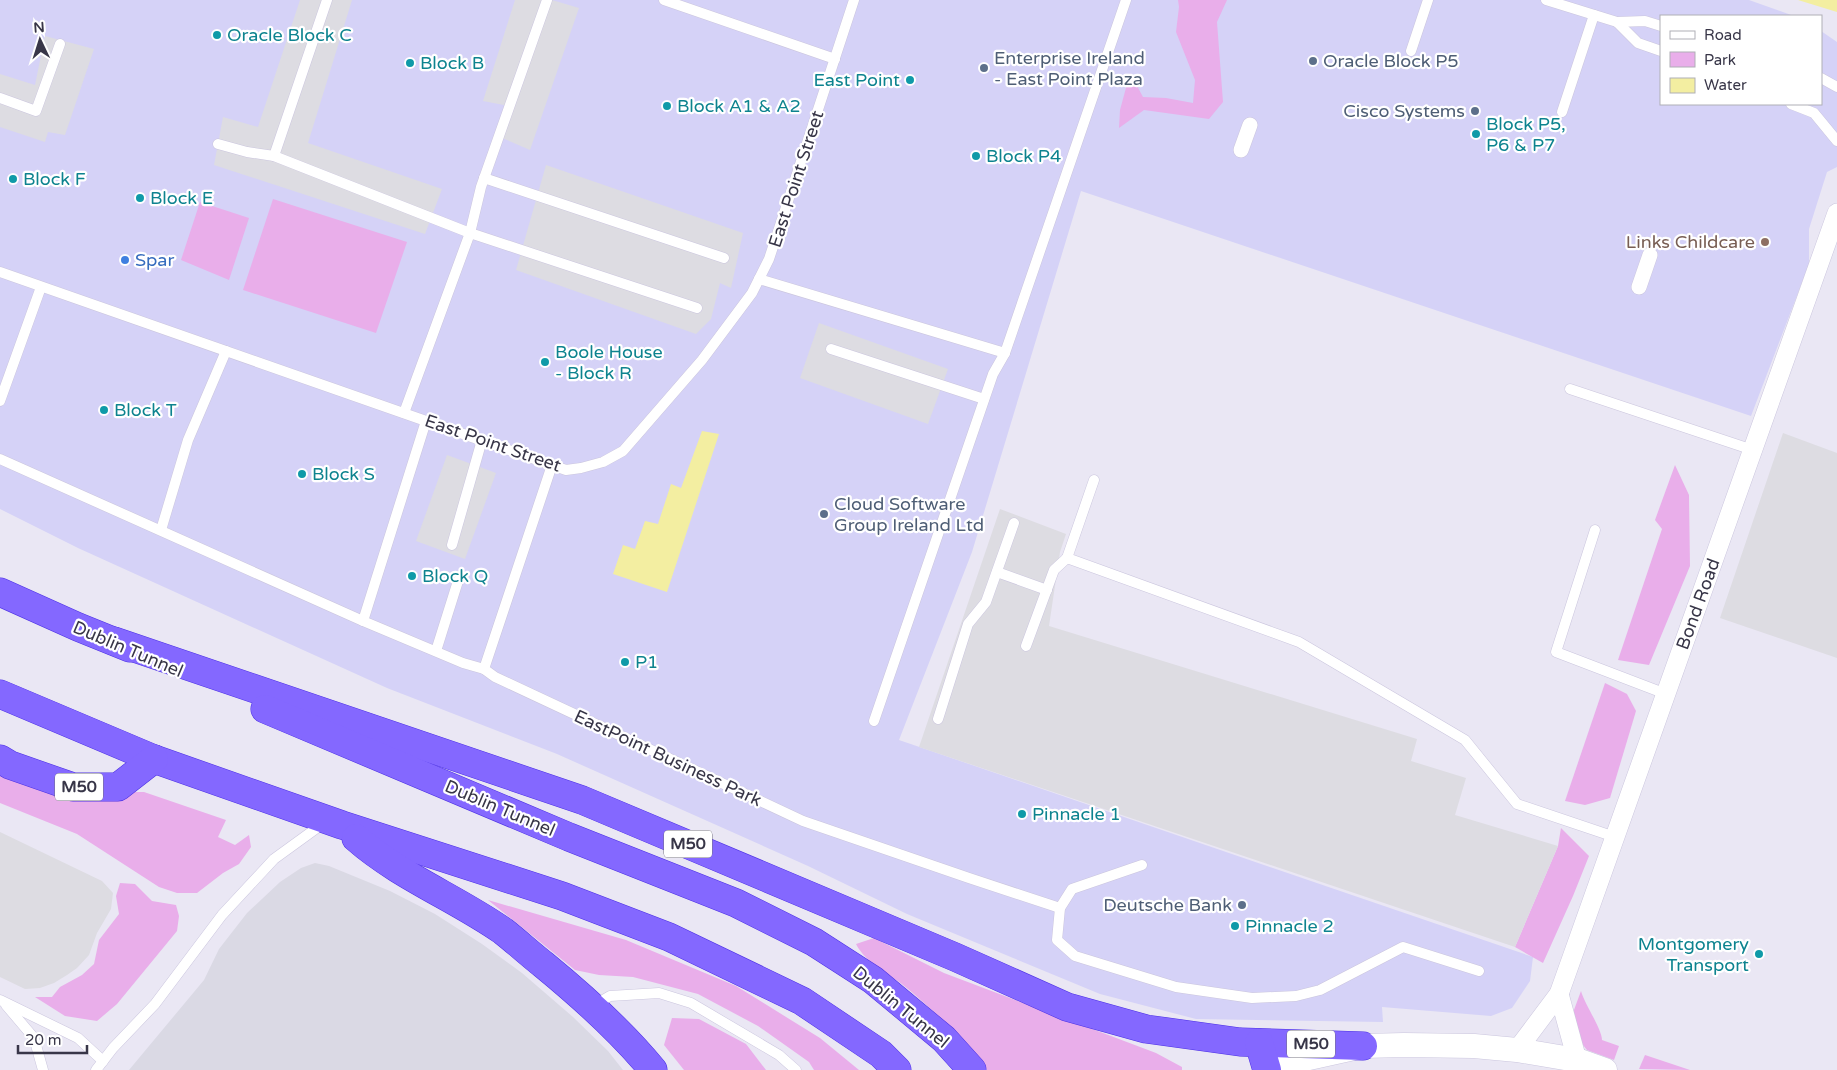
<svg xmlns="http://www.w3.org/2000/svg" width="1837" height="1070" viewBox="0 0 1837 1070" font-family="'Varela Round',sans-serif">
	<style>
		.commercial { fill: #d5d2f7 }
		.industrial { fill: #dad9e4 }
		.green { fill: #e9aeea }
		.parking { fill: #dddce2 }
		.water { fill: #f3eea1 }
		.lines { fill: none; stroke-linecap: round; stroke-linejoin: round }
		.service-casing { stroke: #cbc6de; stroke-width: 11 }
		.pedestrian-casing { stroke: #cbc6de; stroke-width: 16 }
		.minor-casing { stroke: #cbc6de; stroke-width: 20 }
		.tertiary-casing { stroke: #cbc6de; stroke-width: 25 }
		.motorway-casing { stroke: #4d32e4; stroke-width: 29 }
		.service { stroke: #fff; stroke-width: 10 }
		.pedestrian { stroke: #fff; stroke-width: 15 }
		.minor { stroke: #fff; stroke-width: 19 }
		.tertiary { stroke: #fff; stroke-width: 24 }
		.motorway { stroke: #8468ff; stroke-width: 28 }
		.culture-dot { fill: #0f9aa8; stroke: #fff; stroke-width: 2 }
		.service-dot { fill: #5c6f8a; stroke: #fff; stroke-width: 2 }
		.education-dot { fill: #8d6e63; stroke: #fff; stroke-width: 2 }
		.shop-dot { fill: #3f7fe0; stroke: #fff; stroke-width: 2 }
		.labels { text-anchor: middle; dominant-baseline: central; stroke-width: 4.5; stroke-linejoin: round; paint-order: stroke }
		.shield { fill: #fff; stroke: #74727f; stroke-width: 1 }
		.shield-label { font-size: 16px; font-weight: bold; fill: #383648 }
		.culture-label { font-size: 18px; fill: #0d838f; stroke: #fff; text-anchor: start }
		.service-label { font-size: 18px; fill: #4e5e75; stroke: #fff; text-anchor: start }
		.street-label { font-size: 18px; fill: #383648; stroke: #fff }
		.education-label { font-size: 18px; fill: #785e54; stroke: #fff; text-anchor: end }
		.shop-label { font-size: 18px; fill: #366cbe; stroke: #fff; text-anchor: start }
	</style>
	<rect width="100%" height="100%" fill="#eae7f4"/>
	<path class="commercial" d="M0 0H1749L1794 16H1661V104H1821V31L1837 42V167L1827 172 1809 229V264L1751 416 1081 191 972 552 899 740 1533 957 1530 981 1512 1008 1491 1016 1382 1007 1383 1022 1196 1019 1100 994 907 914 808 866 557 754 387 688 78 548 0 509Z"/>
	<path class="industrial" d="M315 863 329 866 390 891 435 914 482 944 522 973 573 1017 608 1051 623 1070H129L204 980 219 949 247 913 280 882 301 868Z"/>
	<g class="green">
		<path d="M1178 0H1227L1217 22 1223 102 1209 119 1144 110 1119 128 1120 110 1130 73 1143 97 1166 98 1193 103 1195 80 1176 32 1179 7Z"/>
		<path d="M273 199 407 242 376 333 243 290Z"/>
		<path d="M200 202 249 218 229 280 181 260Z"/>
		<path d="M1675 465 1689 495 1690 566 1649 665 1618 660 1662 529 1655 520Z"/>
		<path d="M1605 683 1627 694 1636 711 1610 798 1585 805 1565 801Z"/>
		<path d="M0 766 96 792H144L226 820 218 837 235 845 249 835 251 847 239 864 223 873 197 893H177L159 887 77 834 0 803Z"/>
		<path d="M1561 828 1589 856 1573 896 1543 963 1515 947 1558 846Z"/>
		<path d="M120 883 135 884 152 901 176 905 179 916 177 931 117 1004 97 1021 65 1016 35 997H52L60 987 82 975 94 964 99 940 119 914 116 896Z"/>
		<path d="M488 900 626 940 736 986 820 1038 859 1070H814L809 1062 758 1026 698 994 633 977 599 975 575 970Z"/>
		<path d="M874 938 944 973 1156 1053 1182 1067V1070H987C964 1041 937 1013 908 989 892 975 866 964 856 944Z"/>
		<path d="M1581 991C1585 1005 1602 1029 1602 1040L1619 1046 1614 1060 1587 1050 1575 1035 1571 1018Z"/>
		<path d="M672 1018 699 1019 746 1044 766 1070H684L664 1045Z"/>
		<path d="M1645 1055 1690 1070 1639 1069Z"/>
	</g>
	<g class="parking">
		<path d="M300 0H352L308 143 442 189 425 234 214 165 223 117 258 127Z"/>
		<path d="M515 0H552L579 8 530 150 500 137 509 106 483 101Z"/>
		<path d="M45 36 94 49 65 135 48 132 45 142 0 127V74L35 85Z"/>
		<path d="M546 165 743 233 731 288 720 283 711 319 696 334 516 270Z"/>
		<path d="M819 323 948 369 928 424 800 378Z"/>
		<path d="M1783 433 1837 453V658L1720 618Z"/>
		<path d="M447 455 496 473 465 559 416 541Z"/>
		<path d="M1000 509 1066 534 1060 552 1049 626 1417 739 1411 761 1466 778 1455 815 1558 846 1515 947 919 747Z"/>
		<path d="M0 832 102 881 113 893 111 909 97 933 89 955 77 968 67 975 54 983 40 988 25 989 0 977Z"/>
	</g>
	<g class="water">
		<path d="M1798 0H1837V12Z"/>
		<path d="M702 431 719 434 667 592 613 574 623 545 635 549 645 521 658 524 671 484 681 488Z"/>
	</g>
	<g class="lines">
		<g class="service-casing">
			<g id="service">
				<path d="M664 0 835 59"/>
				<path d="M1546 0 1617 22 1645 21 1661 26"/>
				<path d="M1617 22 1638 43 1661 51"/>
				<path d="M1411 51 1428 0"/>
				<path d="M1821 78 1837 87"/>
				<path d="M0 98 36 111 60 44"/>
				<path d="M1791 104 1814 113 1837 141"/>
				<path d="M1562 112 1594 15"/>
				<path d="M218 144 247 152 274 156 470 233 697 308"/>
				<path d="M274 156 327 0"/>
				<path d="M484 178 724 258"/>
				<path d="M0 272 566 470 581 468 603 462 623 451 702 360 752 293 769 259 854 0"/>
				<path d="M759 279 1005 353"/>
				<path d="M831 349 984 399"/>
				<path d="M1570 389 1753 450"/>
				<path d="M0 401 41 287"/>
				<path d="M404 413 470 233 481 187 547 0"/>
				<path d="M0 459 363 621 463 663 484 669"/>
				<path d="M552 465 484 669 495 677 803 821 969 878 1060 908"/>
				<path d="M161 530 188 440 226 351"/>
				<path d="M1595 530 1556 652 1666 694"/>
				<path d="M452 545 482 440"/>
				<path d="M1067 558 1094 480"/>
				<path d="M997 572 1047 590"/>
				<path d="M363 621 426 421"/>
				<path d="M1026 646 1054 570 1067 558 1299 642 1465 740 1517 804 1615 837"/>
				<path d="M436 651 458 581"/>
				<path d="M938 719 968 624 986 602 1014 523"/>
				<path d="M874 721 993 374 1005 353 1126 0"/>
				<path d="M1142 865 1072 889 1060 908 1057 940 1075 956 1176 987 1252 998 1296 996 1320 990 1403 947 1479 971"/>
				<path d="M0 1000 78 1038 103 1061"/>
				<path d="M6 1005 34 1038 43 1070"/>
				<path d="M593 1006 610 996 659 993 691 1003 779 1055 796 1070"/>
				<path d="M96 1070 113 1048 155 1004 222 915 274 859 325 822"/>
			</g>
		</g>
		<g class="pedestrian-casing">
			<g id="pedestrian">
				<path d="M1241 150 1250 125"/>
				<path d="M1639 287 1650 255"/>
			</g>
		</g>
		<g class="minor-casing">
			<g id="minor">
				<path d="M1559 994 1577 1060"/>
				<path d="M1517 1050 1559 994 1837 213"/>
			</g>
		</g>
		<g class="tertiary-casing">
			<path id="tertiary" d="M1268 1070 1282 1064 1363 1046 1404 1045 1474 1046 1517 1050 1577 1060 1605 1070"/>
		</g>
		<g class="motorway-casing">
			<g id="motorway">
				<path d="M0 592 78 627 130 648"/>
				<path d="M114 641 582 800 955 957 1067 1007 1146 1029 1240 1042 1363 1046"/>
				<path d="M0 694 154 759 342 825 562 896 669 937 802 1001 881 1054 897 1070"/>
				<path d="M265 709 569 837 736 903 814 942 873 980 944 1039 972 1070"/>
				<path d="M0 759 10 765 73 787H118L154 759"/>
				<path d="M356 838C399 876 456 898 503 931 517 942 530 954 544 965 583 997 621 1031 653 1070"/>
				<path d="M1259 1043 1267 1070"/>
			</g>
		</g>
		<use href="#service" class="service"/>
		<use href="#pedestrian" class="pedestrian"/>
		<use href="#minor" class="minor"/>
		<use href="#tertiary" class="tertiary"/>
		<use href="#motorway" class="motorway"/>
	</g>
	<g class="culture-dot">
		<circle cx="217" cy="35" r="5"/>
		<circle cx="410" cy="63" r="5"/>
		<circle cx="910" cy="80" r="5"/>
		<circle cx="667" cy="106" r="5"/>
		<circle cx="1476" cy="134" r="5"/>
		<circle cx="976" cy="156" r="5"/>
		<circle cx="13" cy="179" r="5"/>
		<circle cx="140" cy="198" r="5"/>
		<circle cx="545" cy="362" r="5"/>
		<circle cx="104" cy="410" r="5"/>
		<circle cx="302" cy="474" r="5"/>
		<circle cx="412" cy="576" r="5"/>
		<circle cx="625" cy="662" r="5"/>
		<circle cx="1022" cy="814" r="5"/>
		<circle cx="1235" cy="926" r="5"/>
		<circle cx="1759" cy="954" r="5"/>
	</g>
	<g class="service-dot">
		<circle cx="1313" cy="61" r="5"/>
		<circle cx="984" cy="68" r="5"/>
		<circle cx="1475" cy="111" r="5"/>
		<circle cx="824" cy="514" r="5"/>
		<circle cx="1242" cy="905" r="5"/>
	</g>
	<circle class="education-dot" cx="1765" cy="242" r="5"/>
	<circle class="shop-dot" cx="125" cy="260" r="5"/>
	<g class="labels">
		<g class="shield">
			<rect x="55" y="773.5" width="48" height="27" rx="4"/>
			<rect x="664" y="830.5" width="48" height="27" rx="4"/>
			<rect x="1287" y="1030.5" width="48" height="27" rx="4"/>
		</g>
		<g class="shield-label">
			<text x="79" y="787">M50</text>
			<text x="688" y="844">M50</text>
			<text x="1311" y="1044">M50</text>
		</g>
		<g class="culture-label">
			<text x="227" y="35">Oracle Block C</text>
			<text x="420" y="63">Block B</text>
			<text x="900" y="80" text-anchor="end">East Point</text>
			<text x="677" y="106">Block A1 &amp; A2</text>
			<text x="1486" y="124">Block P5,<tspan x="1486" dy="21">P6 &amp; P7</tspan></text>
			<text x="986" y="156">Block P4</text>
			<text x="23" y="179">Block F</text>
			<text x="150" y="198">Block E</text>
			<text x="555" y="352">Boole House<tspan x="555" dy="21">- Block R</tspan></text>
			<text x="114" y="410">Block T</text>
			<text x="312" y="474">Block S</text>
			<text x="422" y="576">Block Q</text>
			<text x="635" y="662">P1</text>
			<text x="1032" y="814">Pinnacle 1</text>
			<text x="1245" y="926">Pinnacle 2</text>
			<text x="1749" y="944" text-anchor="end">Montgomery<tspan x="1749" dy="21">Transport</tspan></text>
		</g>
		<g class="service-label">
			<text x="994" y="58">Enterprise Ireland<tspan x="994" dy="21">- East Point Plaza</tspan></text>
			<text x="1323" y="61">Oracle Block P5</text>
			<text x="1465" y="111" text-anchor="end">Cisco Systems</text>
			<text x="834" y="504">Cloud Software<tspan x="834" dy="21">Group Ireland Ltd</tspan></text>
			<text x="1232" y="905" text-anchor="end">Deutsche Bank</text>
		</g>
		<g class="street-label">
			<text transform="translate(796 179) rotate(-72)">East Point Street</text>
			<text transform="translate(493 443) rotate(19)">East Point Street</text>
			<text transform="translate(1698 604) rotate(-70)">Bond Road</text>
			<text transform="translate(128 649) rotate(23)">Dublin Tunnel</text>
			<text transform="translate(668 758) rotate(25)">EastPoint Business Park</text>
			<text transform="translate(500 808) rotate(23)">Dublin Tunnel</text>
			<text transform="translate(901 1007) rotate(39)">Dublin Tunnel</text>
		</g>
		<g class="education-label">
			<text x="1755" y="242">Links Childcare</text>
		</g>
		<g class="shop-label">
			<text x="135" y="260">Spar</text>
		</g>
	</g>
	<rect x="1660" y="15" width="162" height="90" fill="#ffffff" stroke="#afafb6"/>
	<rect x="1670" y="31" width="25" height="8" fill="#ffffff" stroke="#afafb6"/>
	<text x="1704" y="40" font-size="15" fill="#383648">Road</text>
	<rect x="1670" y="52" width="25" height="15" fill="#e9aeea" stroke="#afafb6"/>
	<text x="1704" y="65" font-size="15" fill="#383648">Park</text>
	<rect x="1670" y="78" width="25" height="15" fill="#f3eea1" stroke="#afafb6"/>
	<text x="1704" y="90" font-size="15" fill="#383648">Water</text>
	<g transform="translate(40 40) rotate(356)" stroke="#ffffff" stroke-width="4" paint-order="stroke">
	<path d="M0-4L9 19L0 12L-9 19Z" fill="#383648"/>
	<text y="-8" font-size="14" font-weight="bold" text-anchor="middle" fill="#383648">N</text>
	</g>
	<path d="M18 1045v8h69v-8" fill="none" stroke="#383648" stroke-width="2.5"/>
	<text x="25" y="1045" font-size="15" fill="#383648" stroke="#ffffff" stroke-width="4" paint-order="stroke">20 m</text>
</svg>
